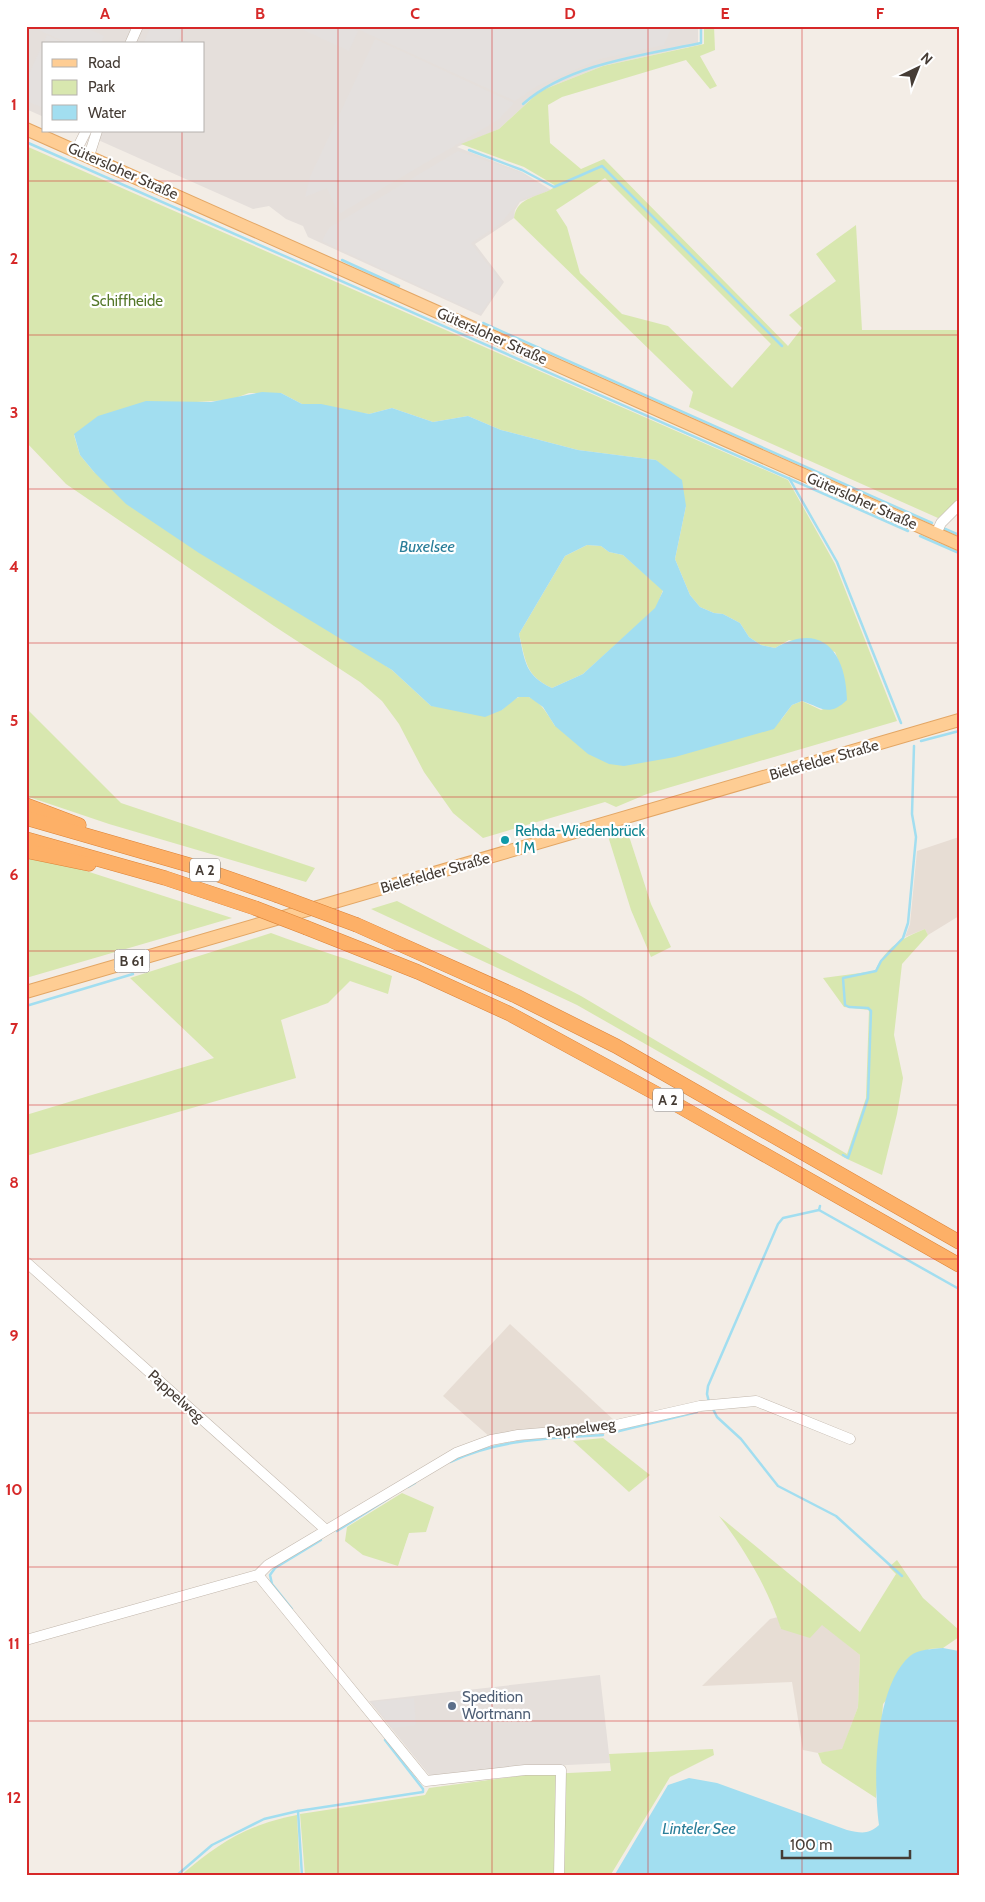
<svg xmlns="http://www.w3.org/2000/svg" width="985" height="1902" viewBox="0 0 985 1902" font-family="Cabin,sans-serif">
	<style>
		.residential { fill: #e7ddd4 }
		.industrial { fill: #e5dfdb }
		.green { fill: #d8e7af; fill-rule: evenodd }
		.parking { fill: #e4e0de }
		.water { fill: #a2def0; fill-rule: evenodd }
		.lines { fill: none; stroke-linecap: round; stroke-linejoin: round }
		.stream { stroke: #a2def0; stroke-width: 2.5 }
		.minor-casing { stroke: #c1b6ab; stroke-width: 11 }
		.major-casing { stroke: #e3a664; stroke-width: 14 }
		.highway-casing { stroke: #dc8236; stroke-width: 15 }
		.minor { stroke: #fff; stroke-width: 10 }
		.major { stroke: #fecd94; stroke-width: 12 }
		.highway { stroke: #fdb067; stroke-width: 14 }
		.highway-bridge-casing { stroke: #dc8236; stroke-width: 15; stroke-linecap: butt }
		.highway-bridge { stroke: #fdb067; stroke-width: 14 }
		.grid { fill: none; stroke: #d62828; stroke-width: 1; stroke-opacity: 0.55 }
		.culture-dot { fill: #0f9aa8; stroke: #fff; stroke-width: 2 }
		.service-dot { fill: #5c6f8a; stroke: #fff; stroke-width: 2 }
		.labels { text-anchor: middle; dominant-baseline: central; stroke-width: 4.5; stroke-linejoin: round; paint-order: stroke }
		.shield { fill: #fff; stroke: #7d7672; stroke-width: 1 }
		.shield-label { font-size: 14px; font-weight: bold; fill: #453c35 }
		.street-label { font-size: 15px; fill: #453c35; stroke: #fff }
		.park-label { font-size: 15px; fill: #547729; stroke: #fff }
		.culture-label { font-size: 15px; fill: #0d838f; stroke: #fff; text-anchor: start }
		.service-label { font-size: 15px; fill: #4e5e75; stroke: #fff; text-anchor: start }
		.water-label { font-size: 16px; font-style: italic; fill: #2a7e99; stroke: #fff }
		.neatline { fill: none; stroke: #d62828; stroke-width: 2 }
		.grid-label { font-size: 16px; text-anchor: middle; font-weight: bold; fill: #d62828 }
	</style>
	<rect width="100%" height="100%" fill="#f3ede6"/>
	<g class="residential">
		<path d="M959 837V916L928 935 925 929 905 937 910 924 917 851Z"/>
		<path d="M510 1324 616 1422 490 1437 443 1396Z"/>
		<path d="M778 1617 781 1629 822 1624 860 1655 858 1707 842 1750 818 1753 803 1750 792 1682 702 1686 770 1619Z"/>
	</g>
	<g class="industrial">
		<path d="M26 26H698V45L603 66 540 91 499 129 457 147 522 172 551 190 520 202 515 210 514 218 475 244 504 282 481 316 308 237 303 226 286 219 269 206 253 209 78 131H204V44H44V117L26 109Z"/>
		<path d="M600 1675 610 1763 526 1767 430 1776 369 1701Z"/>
	</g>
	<g class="green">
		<path d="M704 26H714L715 50 700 56 717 86 710 89 686 60 562 97 548 105 550 143 581 169 604 159 788 346 802 328 789 315 836 281 816 254 856 225 862 330H959V499L938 518 689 407 693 392 514 218C517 195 541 198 556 186L524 167 461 144 499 129 540 91 603 66 704 44ZM605 178 771 344 732 388 668 326 622 314 580 273 567 227 556 210Z"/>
		<path d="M26 146 788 480 835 564 897 721 647 794 616 807 605 802 483 838 453 813 424 772 399 724 382 701 360 682 274 626 66 484 26 442ZM249 393H281L302 404 369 414 392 408 433 422 468 416 501 430 578 450 656 460 686 506 675 559 690 595 700 607 714 613 723 614 740 623 749 637 761 645 775 648 789 640 835 652 842 670 846 700 821 710 802 701 792 705 781 720 555 726C548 715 536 692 519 697 513 699 506 706 502 710L431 706 392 670 94 472 80 455 74 435 180 403 230 400Z"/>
		<path d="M587 545 601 546 609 552 623 555 663 590 656 608 583 674 552 688C525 676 526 661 519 634L565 556Z"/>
		<path d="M26 708 121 803 315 868 306 882 109 824 26 796Z"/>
		<path d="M627 830 651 904 671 947 651 957 631 910 608 836Z"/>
		<path d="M26 858 80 869 232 918 26 978Z"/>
		<path d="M397 901 581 996 847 1154 866 1098 869 1010 844 1007 823 978 875 971C886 947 902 938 925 929L928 935 902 964 894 1035 903 1078 897 1114 882 1175 845 1158 577 1005 371 909Z"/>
		<path d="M271 933C311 948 352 960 392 976L388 994 350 981 328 1003 281 1020 296 1078 26 1156V1115L214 1058 130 978Z"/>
		<path d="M603 1438 650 1475 629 1492 573 1441Z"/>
		<path d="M402 1493 434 1507 426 1532 409 1533 398 1566 363 1555 345 1541 347 1527Z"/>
		<path d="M719 1516 860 1632 896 1574 889 1567 897 1560 923 1598 959 1630V1637L943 1648 929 1649 883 1704 876 1798 822 1763 818 1753 842 1749 858 1707 860 1655 822 1625 810 1638 781 1629C768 1588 745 1550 719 1516Z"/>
		<path d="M713 1749 714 1755 670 1777 610 1876H305L300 1814 425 1795 429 1788 526 1775 611 1771 609 1754Z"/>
		<path d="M297 1815 300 1876H180C219 1843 246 1825 297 1815Z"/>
	</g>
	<g class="parking">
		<path d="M82 26 104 36 101 44H70L32 27Z"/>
		<path d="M151 26H185L177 44H143Z"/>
		<path d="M295 26H347L358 31 349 51Z"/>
		<path d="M351 26H672L664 45 600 59 537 86 515 101Z"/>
		<path d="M47 35 66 44H44V108L26 101V80Z"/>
		<path d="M375 39 514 103 498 120 339 214 327 188 305 197 310 177Z"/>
		<path d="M458 151 521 173 548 190 520 200 501 223 471 243 502 283 480 314 322 241 329 228Z"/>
		<path d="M414 1698 416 1725 392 1728 372 1702Z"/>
	</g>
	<g class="water">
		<path d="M262 392 281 393 302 404H321L369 414 392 408 433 422 468 416 501 430 578 450 656 460 682 480 686 506 675 559 690 595 700 607 714 613 723 614 740 623 749 637 761 645 775 648C822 621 846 652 847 700 828 718 821 707 802 701L792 705 774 729 675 757 624 766 609 764 588 754 555 726 543 707 529 697H518L502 710 485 717 431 706 392 670 199 553 126 504 94 472 80 455 74 434 98 416 146 401 211 402ZM587 545 601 546 609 552 623 555 663 591 655 608 583 674 552 688C525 676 525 661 519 634L565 556Z"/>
		<path d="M943 1648 959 1651V1876H614L668 1785 689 1778 717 1783 847 1830C861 1833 868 1835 879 1825 873 1781 874 1687 910 1656 918 1649 933 1649 943 1648Z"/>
	</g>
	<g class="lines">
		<g class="stream">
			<path d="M523 104C568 64 643 55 701 43V26"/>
			<path d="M26 142 908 531"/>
			<path d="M469 150 522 170 554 187 602 166 782 346"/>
			<path d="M342 260 399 286"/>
			<path d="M483 323 932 523"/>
			<path d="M789 478 837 562 901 723"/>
			<path d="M943 528 959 535"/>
			<path d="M920 536 959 553"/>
			<path d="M921 741 959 731"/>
			<path d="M26 1006 133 974"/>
			<path d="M843 1155 848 1158 868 1098 871 1011 868 1008 849 1007 845 1005 843 978 876 971 881 961 903 938 908 923 916 837 912 814 914 746"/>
			<path d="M819 1210 959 1289"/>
			<path d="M709 1402 707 1394 708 1386 778 1224 783 1218 819 1210 820 1206"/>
			<path d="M713 1409 717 1417 741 1439 778 1486 836 1516 902 1576"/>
			<path d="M611 1433 697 1412"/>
			<path d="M450 1462C498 1439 551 1438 603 1435"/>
			<path d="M408 1487 415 1483"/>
			<path d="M337 1531 389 1498"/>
			<path d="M292 1609 272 1584 270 1575 275 1568 321 1540"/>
			<path d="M298 1811 302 1876"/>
			<path d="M176 1876 212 1845 264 1819 298 1811 423 1792V1789L385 1740"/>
		</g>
		<g class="minor-casing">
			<g id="minor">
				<path d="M130 44 138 26"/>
				<path d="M76 151 86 131"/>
				<path d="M89 156 97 131"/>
				<path d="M936 534 941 523 959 505"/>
				<path d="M26 1262 325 1529"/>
				<path d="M258 1575 426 1781 525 1770H561L559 1876"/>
				<path d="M26 1640 258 1575 268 1565 456 1453 491 1440 518 1435 603 1428 700 1406 756 1401 850 1439"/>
			</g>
		</g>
		<g class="major-casing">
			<g id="major">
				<path d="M26 129 959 544"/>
				<path d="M26 992 959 720"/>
			</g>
		</g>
		<g class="highway-casing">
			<g id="highway">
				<path d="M26 805 79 825"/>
				<path d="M26 818 196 867 276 895"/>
				<path d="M26 839 165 878 255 908"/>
				<path d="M26 851 89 864"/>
				<path d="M357 925 516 996 616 1046 959 1242"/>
				<path d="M307 928 418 972 510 1014 679 1106 959 1265"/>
			</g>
		</g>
		<use href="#minor" class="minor"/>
		<use href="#major" class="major"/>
		<use href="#highway" class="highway"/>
		<g class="highway-bridge-casing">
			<g id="highway-bridge">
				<path d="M276 895 357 925"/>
				<path d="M255 908 307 928"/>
			</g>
		</g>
		<use href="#highway-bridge" class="highway-bridge"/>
	</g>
	<path class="grid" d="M182 26V44M338 26V1876M492 26V1876M648 26V1876M802 26V1876M182 131V1876M26 181H959M26 335H959M26 489H959M26 643H959M26 797H959M26 951H959M26 1105H959M26 1259H959M26 1413H959M26 1567H959M26 1721H959"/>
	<circle class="culture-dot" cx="505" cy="840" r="5"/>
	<circle class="service-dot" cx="452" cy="1706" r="5"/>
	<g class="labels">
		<g class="shield">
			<rect x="190" y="858.5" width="30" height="23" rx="4"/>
			<rect x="114.5" y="949.5" width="35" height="23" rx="4"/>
			<rect x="653" y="1088.5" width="30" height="23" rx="4"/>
		</g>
		<g class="shield-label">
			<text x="205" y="870">A 2</text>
			<text x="132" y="961">B 61</text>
			<text x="668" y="1100">A 2</text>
		</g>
		<g class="street-label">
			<text transform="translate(123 171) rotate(24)">Gütersloher Straße</text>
			<text transform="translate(492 336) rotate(24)">Gütersloher Straße</text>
			<text transform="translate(862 501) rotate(24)">Gütersloher Straße</text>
			<text transform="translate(824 760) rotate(-16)">Bielefelder Straße</text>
			<text transform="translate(435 873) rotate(-16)">Bielefelder Straße</text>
			<text transform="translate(176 1396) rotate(42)">Pappelweg</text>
			<text transform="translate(581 1428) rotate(-7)">Pappelweg</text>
		</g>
		<g class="park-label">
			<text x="127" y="301">Schiffheide</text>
		</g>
		<g class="culture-label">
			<text x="515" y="831">Rehda-Wiedenbrück<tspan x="515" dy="17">1 M</tspan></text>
		</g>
		<g class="service-label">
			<text x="462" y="1697">Spedition<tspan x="462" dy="17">Wortmann</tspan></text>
		</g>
		<g class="water-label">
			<text x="427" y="546">Buxelsee</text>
			<text x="699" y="1828">Linteler See</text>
		</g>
	</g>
	<rect width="985" height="1902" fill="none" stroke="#ffffff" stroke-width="55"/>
	<rect x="42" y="42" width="162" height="90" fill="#ffffff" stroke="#b5b1ae"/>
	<rect x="52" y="59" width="25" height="8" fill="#fecd94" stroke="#b5b1ae"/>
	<text x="88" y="68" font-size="15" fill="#453c35">Road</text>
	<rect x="52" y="80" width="25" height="15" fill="#d8e7af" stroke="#b5b1ae"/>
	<text x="88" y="92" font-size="15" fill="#453c35">Park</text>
	<rect x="52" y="105" width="25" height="15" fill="#a2def0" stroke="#b5b1ae"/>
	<text x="88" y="118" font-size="15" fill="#453c35">Water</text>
	<g transform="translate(918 68) rotate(43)" stroke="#ffffff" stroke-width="4" paint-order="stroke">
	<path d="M0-4L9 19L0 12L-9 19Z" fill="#453c35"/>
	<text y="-8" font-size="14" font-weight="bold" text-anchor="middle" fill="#453c35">N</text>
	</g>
	<path d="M782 1850v8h128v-8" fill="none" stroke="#453c35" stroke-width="2.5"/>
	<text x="790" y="1850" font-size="15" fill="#453c35" stroke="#ffffff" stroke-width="4" paint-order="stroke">100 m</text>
	<rect x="28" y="28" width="930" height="1846" class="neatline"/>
	<g class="grid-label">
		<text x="105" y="19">A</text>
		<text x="260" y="19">B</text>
		<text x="415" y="19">C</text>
		<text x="570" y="19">D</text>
		<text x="725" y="19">E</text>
		<text x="880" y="19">F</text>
		<text x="14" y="110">1</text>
		<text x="14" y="264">2</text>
		<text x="14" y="418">3</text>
		<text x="14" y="572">4</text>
		<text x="14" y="726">5</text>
		<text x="14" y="880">6</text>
		<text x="14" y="1034">7</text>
		<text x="14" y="1188">8</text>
		<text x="14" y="1341">9</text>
		<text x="14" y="1495">10</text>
		<text x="14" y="1649">11</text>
		<text x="14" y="1803">12</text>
	</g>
</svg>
